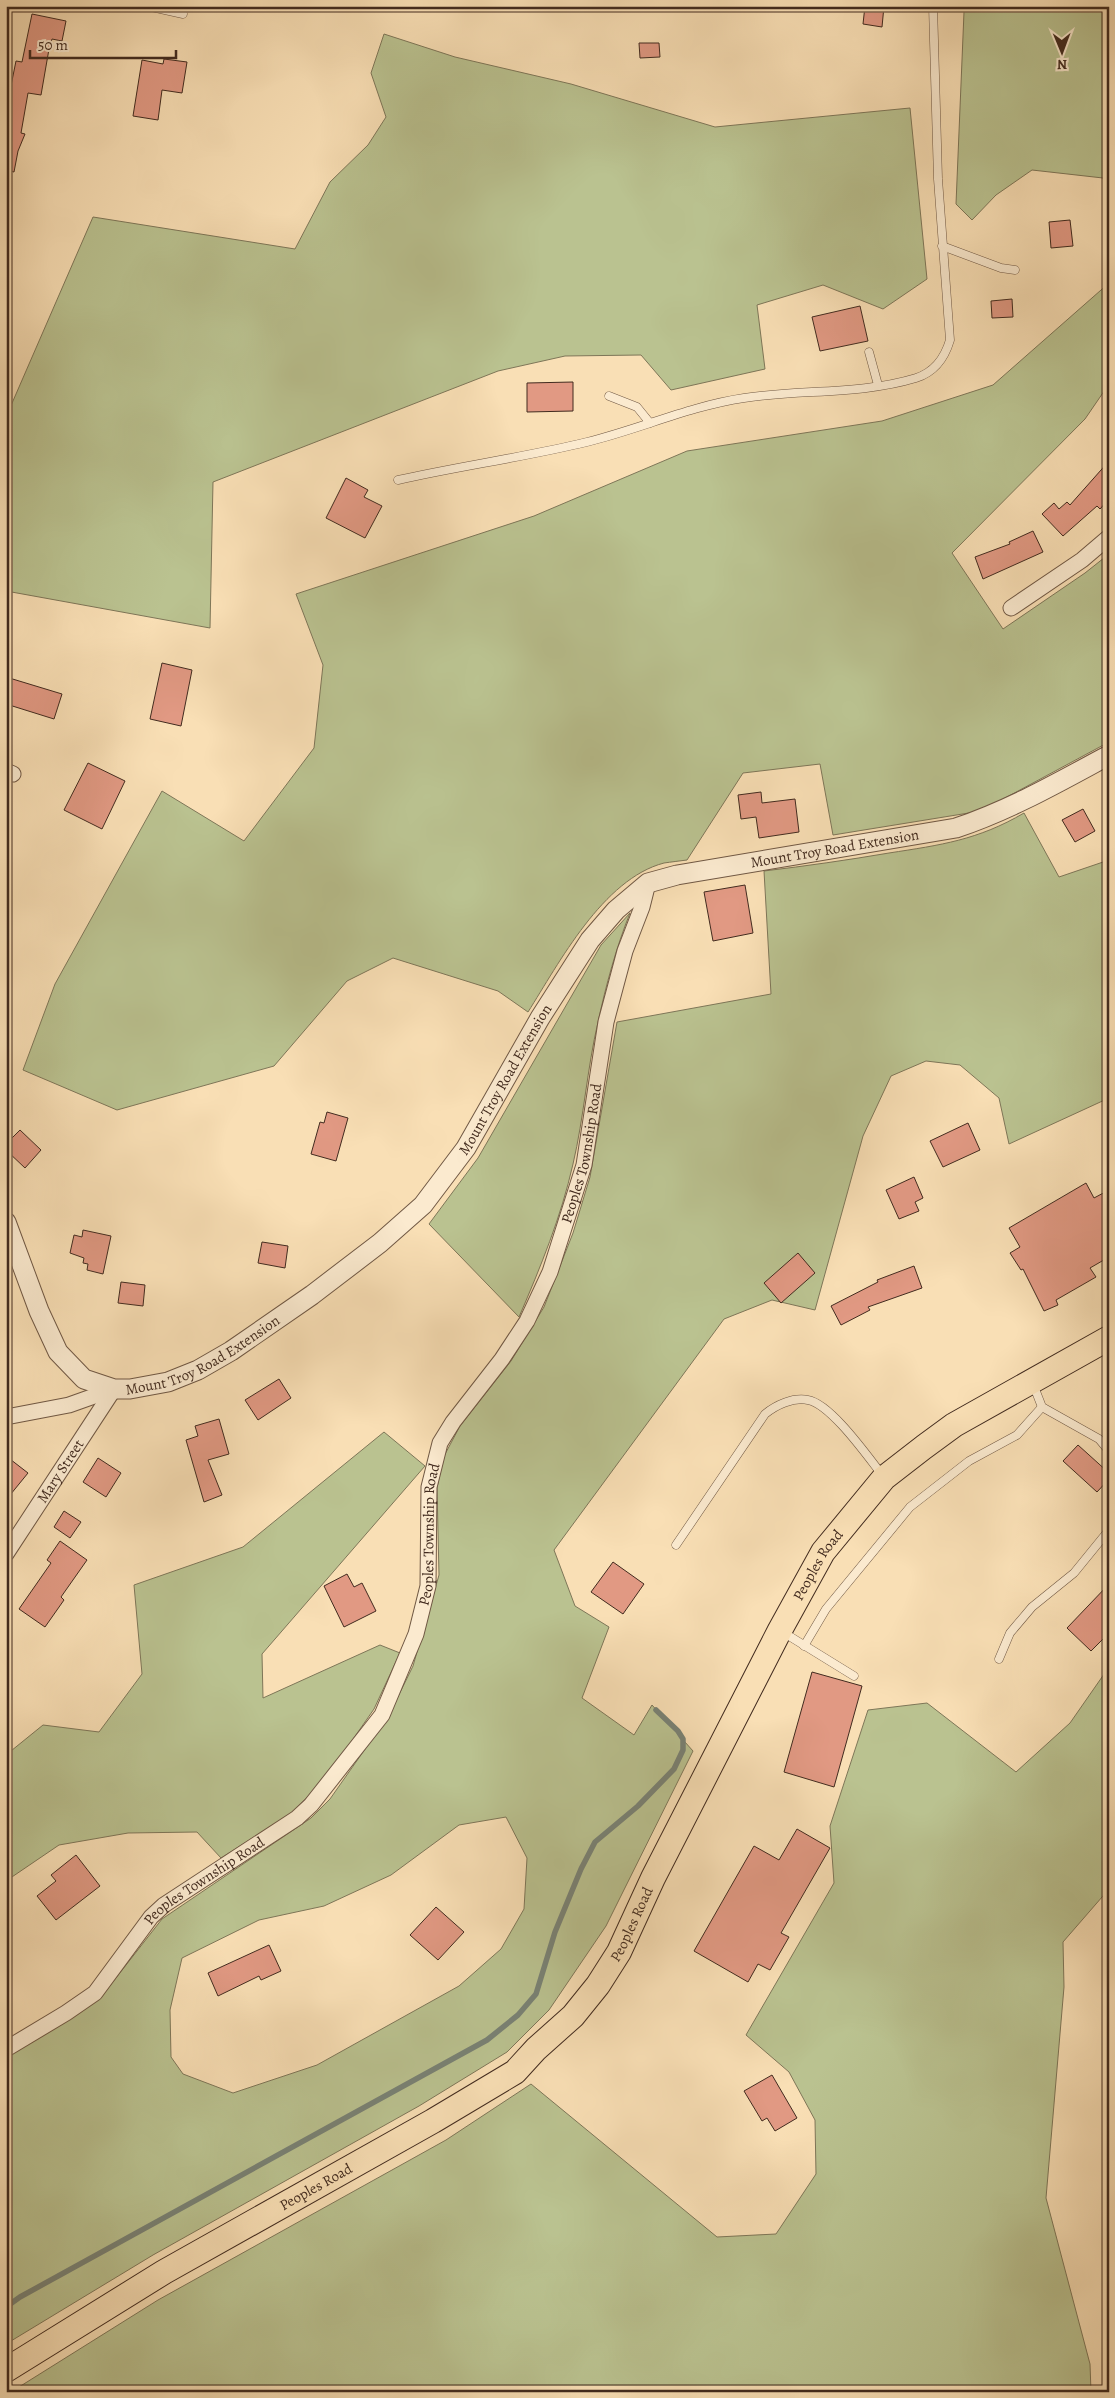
<svg xmlns="http://www.w3.org/2000/svg" width="1115" height="2398" viewBox="0 0 1115 2398" font-family="Alegreya,serif">
	<style>
		.green { fill: #bac290; stroke: #7e7658; fill-rule: evenodd }
		.lines { fill: none; stroke-linecap: round; stroke-linejoin: round }
		.stream { stroke: #798275; stroke-width: 5.5 }
		.building { fill: #e19983; stroke: #422b1f }
		.service-casing { stroke: #705844; stroke-width: 9 }
		.minor-casing { stroke: #705844; stroke-width: 17 }
		.tertiary-casing { stroke: #705844; stroke-width: 21 }
		.primary-casing { stroke: #422b1f; stroke-width: 26 }
		.service { stroke: #fbeacf; stroke-width: 8 }
		.minor { stroke: #fbeacf; stroke-width: 15 }
		.tertiary { stroke: #fbeacf; stroke-width: 19 }
		.primary { stroke: #f9dfb5; stroke-width: 24 }
		.labels { text-anchor: middle; dominant-baseline: central; stroke-width: 4; stroke-linejoin: round; paint-order: stroke }
		.street-label { font-size: 15px; fill: #422b1f; stroke: #fbeacf }
	</style>
	<rect width="100%" height="100%" fill="#f9dfb5"/>
	<filter id="stains"><feTurbulence type="fractalNoise" baseFrequency=".004" numOctaves="4"/><feColorMatrix values="0 0 0 0 .2 0 0 0 0 .09 0 0 0 0 .02 0 0 0 .5 -.17"/></filter>
	<radialGradient id="worn" r=".72"><stop offset=".6" stop-color="#630" stop-opacity="0"/><stop offset="1" stop-color="#630" stop-opacity=".3"/></radialGradient>
	<g class="green">
		<path d="M967 6H1109V197L1103 178 1032 170 996 195 972 220 956 204 964 12Z"/>
		<path d="M384 34 455 57 571 84 715 127 910 108 927 279 883 309 823 285 757 305 765 369 671 390 641 355 565 356 498 371 213 482 210 628 6 591V417L93 217 295 249 330 182 368 145 386 117 371 73Z"/>
		<path d="M1109 283V384L1085 419 952 553 1003 629 1085 573 1109 554V742L981 811 833 835 820 764 743 773 687 860C679 861 671 862 664 863 603 879 559 963 528 1012L498 991 393 958 347 981 274 1066 117 1110 23 1070 55 984 162 791 244 841 314 748 323 665 296 594 534 516 687 451 882 421 993 385Z"/>
		<path d="M1024 813 1059 877 1109 860V1098L1009 1144 999 1098 960 1065 926 1061 891 1076 863 1136 815 1310 772 1300 724 1319 554 1550 575 1606 609 1627 582 1698 634 1735 652 1705 693 1751 606 1926 549 2010 507 2052 419 2106 153 2255 6 2344V2055L101 1997 162 1919 311 1818 330 1799 389 1715 413 1666 439 1575 437 1488 443 1458 460 1426 511 1361 544 1307 573 1233 590 1177 617 1022 771 994 764 871C806 866 848 860 889 853 941 845 978 840 1024 813ZM506 1817 527 1858 524 1909 501 1949 459 1986 317 2065 233 2093 183 2074 171 2057 170 2010 182 1958 259 1920 324 1906 391 1875 459 1825Z"/>
		<path d="M630 913C616 948 606 985 598 1022 587 1069 584 1117 573 1164 561 1217 541 1266 519 1317L429 1224 478 1158 601 945Z"/>
		<path d="M384 1432 425 1466 262 1654 263 1698 380 1645 400 1653 374 1709 328 1775 292 1813 221 1858 197 1832 128 1833 59 1845 6 1881V1755L43 1725 99 1732 142 1674 134 1585 243 1547Z"/>
		<path d="M1109 1667V1889L1063 1942 1064 1987 1046 2198 1090 2364 1091 2392H11L158 2300 446 2140 531 2084 717 2237 776 2234 816 2174 815 2120 789 2072 746 2035 834 1883 830 1826 868 1710 927 1703 1016 1772 1070 1723Z"/>
	</g>
	<g class="lines">
		<path class="stream" d="M6 2307 20 2297 487 2040 518 2015 536 1994 555 1932 581 1869 595 1842 638 1806 674 1769 683 1750V1739L678 1731 656 1710"/>
	</g>
	<g class="building">
		<path d="M865 6H884L882 27 863 24Z"/>
		<path d="M32 14 66 21 62 41 52 39 49 49 41 95 28 93 21 133 25 134 18 151 14 172 10 171 8 178 6 110 16 61 22 62Z"/>
		<path d="M639 43H659L660 57 640 58Z"/>
		<path d="M164 59 187 62 182 93 162 90 158 120 133 116 142 60 163 64Z"/>
		<path d="M1070 220 1073 246 1051 248 1049 222Z"/>
		<path d="M1012 299 1013 317 992 318 991 301Z"/>
		<path d="M860 306 868 341 820 351 812 317Z"/>
		<path d="M573 382V411L527 412V383Z"/>
		<path d="M1109 461V499L1100 509 1097 506 1063 536 1042 514 1054 503 1059 509 1067 502 1070 505Z"/>
		<path d="M346 478 368 490 364 497 382 506 365 538 326 518Z"/>
		<path d="M1033 531 1043 552 983 579 975 557 1010 544 1009 542Z"/>
		<path d="M162 663 192 670 181 726 150 719Z"/>
		<path d="M6 677 62 694 54 719 6 704Z"/>
		<path d="M88 763 125 781 102 829 64 810Z"/>
		<path d="M761 792 762 803 795 799 799 832 759 838 756 817 741 819 738 795Z"/>
		<path d="M1083 809 1095 831 1075 842 1062 820Z"/>
		<path d="M745 885 753 933 713 941 704 892Z"/>
		<path d="M327 1112 348 1118 336 1161 311 1154 320 1122 324 1123Z"/>
		<path d="M968 1123 980 1150 943 1167 930 1141Z"/>
		<path d="M20 1130 41 1150 25 1168 6 1150V1144Z"/>
		<path d="M914 1177 923 1198 915 1202 919 1211 899 1219 886 1190Z"/>
		<path d="M1086 1183 1094 1198 1109 1190V1257L1090 1268 1096 1277 1056 1300 1058 1305 1044 1311 1023 1269 1021 1270 1010 1253 1020 1247 1009 1228Z"/>
		<path d="M83 1230 111 1236 103 1274 87 1270 88 1264 83 1263 84 1258 70 1253 74 1235 82 1237Z"/>
		<path d="M262 1242 288 1246 285 1268 258 1263Z"/>
		<path d="M798 1253 815 1273 781 1303 764 1283Z"/>
		<path d="M914 1266 922 1288 868 1307 870 1310 841 1325 831 1306 878 1282 877 1280Z"/>
		<path d="M121 1282 145 1285 143 1306 118 1303Z"/>
		<path d="M279 1379 291 1398 258 1420 245 1400Z"/>
		<path d="M219 1419 229 1454 208 1460 222 1495 204 1502 186 1440 198 1436 195 1426Z"/>
		<path d="M1078 1445 1109 1473V1479L1097 1492 1063 1461Z"/>
		<path d="M6 1456 28 1473 6 1500Z"/>
		<path d="M98 1458 121 1473 106 1497 83 1482Z"/>
		<path d="M64 1511 81 1522 70 1538 54 1527Z"/>
		<path d="M60 1541 87 1560 61 1597 64 1600 45 1627 19 1609 51 1563 47 1560Z"/>
		<path d="M613 1562 644 1584 623 1614 591 1592Z"/>
		<path d="M347 1574 354 1587 362 1583 376 1611 344 1627 324 1586Z"/>
		<path d="M1109 1584V1633L1091 1651 1067 1628Z"/>
		<path d="M812 1672 862 1686 834 1787 784 1772Z"/>
		<path d="M797 1829 830 1848 781 1933 789 1937 770 1970 758 1964 748 1982 694 1951 754 1846 779 1860Z"/>
		<path d="M76 1855 100 1886 56 1920 37 1896 56 1881 51 1875Z"/>
		<path d="M436 1907 464 1932 438 1960 410 1935Z"/>
		<path d="M269 1945 281 1971 261 1980 259 1976 218 1996 208 1973Z"/>
		<path d="M772 2075 797 2118 775 2131 767 2118 762 2121 744 2091Z"/>
	</g>
	<g class="lines">
		<g class="service-casing">
			<g id="service">
				<path d="M147 6 183 14"/>
				<path d="M942 246 1001 268 1015 270"/>
				<path d="M869 352 878 385"/>
				<path d="M609 396 637 407 650 423"/>
				<path d="M398 480C461 466 525 457 587 442 640 429 690 406 744 398 801 389 860 395 916 378 935 372 945 357 950 340L938 179 933 6"/>
				<path d="M1033 1384 1042 1407 1099 1439 1109 1451"/>
				<path d="M676 1545 765 1414C776 1405 793 1397 808 1400 831 1404 868 1457 883 1476"/>
				<path d="M781 1631 854 1676"/>
				<path d="M804 1646 826 1609 910 1507 969 1461 1017 1435 1042 1407"/>
				<path d="M999 1659 1010 1633 1032 1607 1074 1573 1109 1530"/>
			</g>
		</g>
		<g class="minor-casing">
			<g id="minor">
				<path d="M1011 608 1082 560 1109 537"/>
				<path d="M6 771 13 774"/>
				<path d="M6 1417 69 1405 114 1389"/>
				<path id="s1" d="M6 1554 114 1389"/>
				<path id="s2" d="M6 2049 66 2013 95 1993 151 1917 164 1905 297 1818 311 1805 382 1715 416 1634 428 1586 429 1487 440 1443 453 1422 502 1359 527 1321 550 1272 584 1165 606 1022 625 951 642 907 648 883"/>
			</g>
		</g>
		<g class="tertiary-casing">
			<g id="tertiary">
				<path id="s3" d="M6 1222 39 1311 58 1352 84 1379 114 1389H130L168 1382 198 1370 231 1351 312 1295 380 1243 423 1205 466 1148 540 1018 590 940 616 910 648 883 677 875 956 828C1010 810 1059 782 1109 755"/>
			</g>
		</g>
		<g class="primary-casing">
			<g id="primary">
				<path id="s4" d="M6 2370 164 2272 433 2121 515 2072 536 2049 573 2016 598 1985 619 1952 653 1878 780 1630 823 1552 884 1478 924 1447 954 1425 1109 1338"/>
			</g>
		</g>
		<use href="#service" class="service"/>
		<use href="#minor" class="minor"/>
		<use href="#tertiary" class="tertiary"/>
		<use href="#primary" class="primary"/>
	</g>
	<g class="labels">
		<g class="street-label">
			<text stroke="none"><textPath href="#s3" startOffset="1161">Mount Troy Road Extension</textPath></text>
			<text stroke="none"><textPath href="#s3" startOffset="726">Mount Troy Road Extension</textPath></text>
			<text stroke="none"><textPath href="#s2" startOffset="1119">Peoples Township Road</textPath></text>
			<text stroke="none"><textPath href="#s3" startOffset="306">Mount Troy Road Extension</textPath></text>
			<text stroke="none"><textPath href="#s1" startOffset="99">Mary Street</textPath></text>
			<text stroke="none"><textPath href="#s2" startOffset="699">Peoples Township Road</textPath></text>
			<text stroke="none"><textPath href="#s4" startOffset="1185">Peoples Road</textPath></text>
			<text stroke="none"><textPath href="#s2" startOffset="264">Peoples Township Road</textPath></text>
			<text stroke="none"><textPath href="#s4" startOffset="780">Peoples Road</textPath></text>
			<text stroke="none"><textPath href="#s4" startOffset="360">Peoples Road</textPath></text>
		</g>
	</g>
	<rect width="1115" height="2398" fill="none" stroke="#f9dfb5" stroke-width="25"/>
	<rect x="8" y="8" width="1100" height="2383" fill="none" stroke="#422b1f" stroke-width="2.5"/>
	<rect x="12" y="12" width="1090" height="2373" fill="none" stroke="#422b1f"/>
	<g transform="translate(1062 52) rotate(179)" stroke="#fbeacf" stroke-width="4" paint-order="stroke">
	<path d="M0-4L9 19L0 12L-9 19Z" fill="#422b1f"/>
	<text y="-8" font-size="14" font-weight="bold" text-anchor="middle" fill="#422b1f">N</text>
	</g>
	<path d="M30 50v8h146v-8" fill="none" stroke="#422b1f" stroke-width="2.5"/>
	<text x="38" y="50" font-size="15" fill="#422b1f" stroke="#fbeacf" stroke-width="4" paint-order="stroke">50 m</text>
	<rect width="100%" height="100%" filter="url(#stains)"/>
	<rect width="100%" height="100%" fill="url(#worn)"/>
</svg>
